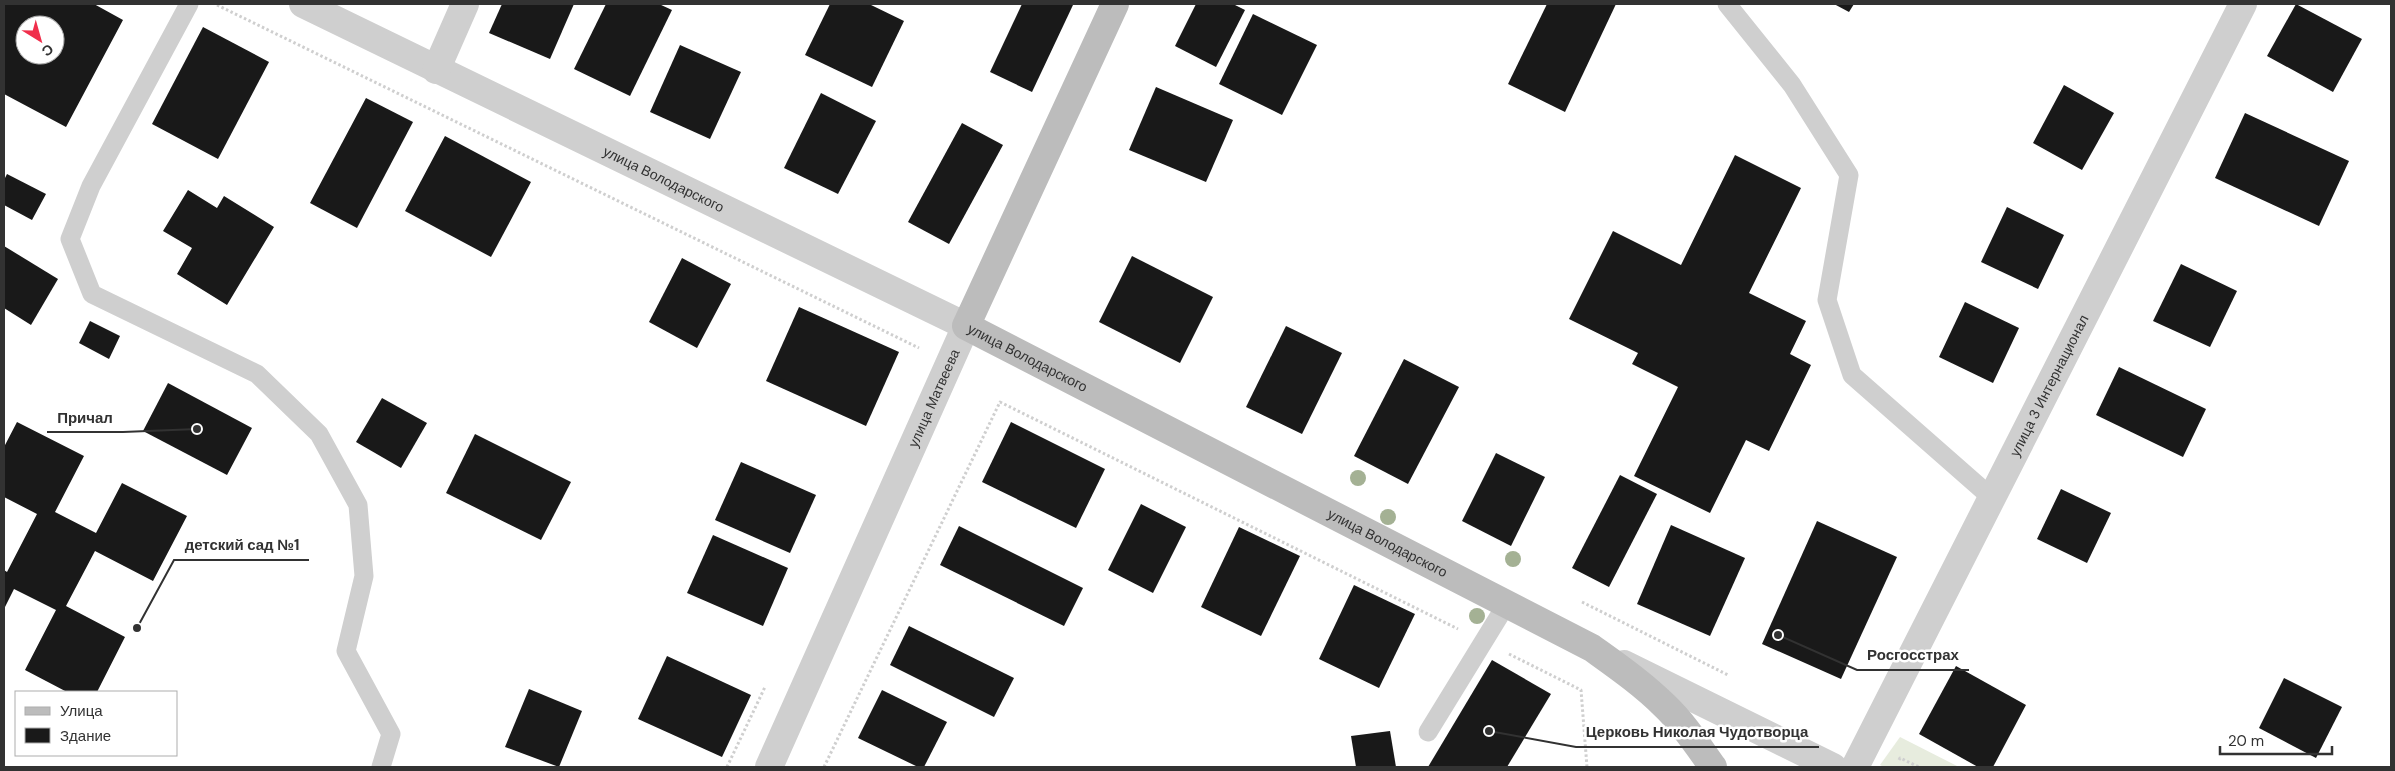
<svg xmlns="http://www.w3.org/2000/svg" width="2395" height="771" viewBox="0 0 2395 771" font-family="'DM Sans',sans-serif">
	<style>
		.green { fill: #e7ecde }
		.building { fill: #191919; fill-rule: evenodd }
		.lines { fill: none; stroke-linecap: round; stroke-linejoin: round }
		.path { stroke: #cfcfcf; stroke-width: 3; stroke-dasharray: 2.5 2.5; stroke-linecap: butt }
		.service { stroke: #cfcfcf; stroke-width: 19 }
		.minor { stroke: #cfcfcf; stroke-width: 28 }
		.tertiary { stroke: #cfcfcf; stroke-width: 28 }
		.secondary { stroke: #bcbcbc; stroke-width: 28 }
		.tree { fill: #a4b194 }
		.labels { text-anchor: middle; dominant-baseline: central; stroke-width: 5; stroke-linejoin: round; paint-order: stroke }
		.street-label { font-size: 14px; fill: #323232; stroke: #fff }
		.leader { fill: none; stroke: #323232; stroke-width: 2 }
		.callout-dot { fill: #323232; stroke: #fff; stroke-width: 2 }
		.callout-label { font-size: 15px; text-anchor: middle; font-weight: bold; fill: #323232; stroke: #fff; stroke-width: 5; stroke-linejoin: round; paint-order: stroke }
	</style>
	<rect width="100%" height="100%" fill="#fff"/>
	<path class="green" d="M1900 737 1959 767H1884L1880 765Z"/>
	<g class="building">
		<path d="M4 4H94L123 20 66 127 4 94ZM25 25H55V55H25Z"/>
		<path d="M502 4H574L550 59 489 33Z"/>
		<path d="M606 4H659L672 10 630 96 574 69Z"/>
		<path d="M830 4H869L904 21 872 87 805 55Z"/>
		<path d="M1022 4 1073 5 1032 92 990 72Z"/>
		<path d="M1196 4H1233L1245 10 1216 67 1175 46Z"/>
		<path d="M1547 4H1616L1565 112 1508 84Z"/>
		<path d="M1834 4H1854L1849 12Z"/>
		<path d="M2296 4 2362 39 2333 92 2267 56Z"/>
		<path d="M1253 14 1317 45 1282 115 1219 84Z"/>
		<path d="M203 27 269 62 218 159 152 124Z"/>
		<path d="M680 45 741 72 710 139 650 112Z"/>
		<path d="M2064 85 2114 113 2082 170 2033 143Z"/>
		<path d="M1156 87 1233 120 1206 182 1129 150Z"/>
		<path d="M821 93 876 121 838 194 784 168Z"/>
		<path d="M366 98 413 122 357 228 310 203Z"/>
		<path d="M2245 113 2349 161 2319 226 2215 178Z"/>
		<path d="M962 123 1003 145 949 244 908 222Z"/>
		<path d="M445 136 531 182 491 257 405 211Z"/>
		<path d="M1735 155 1801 188 1749 293 1806 321 1790 354 1811 365 1769 451 1746 440 1710 513 1634 476 1678 387 1632 364 1638 353 1569 319 1613 231 1681 265Z"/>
		<path d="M7 174 46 194 32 220 4 205V180Z"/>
		<path d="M188 190 217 208 224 196 274 227 227 305 177 274 192 248 163 231Z"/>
		<path d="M2007 207 2064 235 2038 289 1981 262Z"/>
		<path d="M4 246 58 279 31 325 4 308Z"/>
		<path d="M1132 256 1213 297 1180 363 1099 322Z"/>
		<path d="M682 258 731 284 697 348 649 322Z"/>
		<path d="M2181 264 2237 291 2210 347 2153 321Z"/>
		<path d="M1965 302 2019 328 1993 383 1939 357Z"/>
		<path d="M799 307 899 352 866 426 766 381Z"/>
		<path d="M90 321 120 336 109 359 79 343Z"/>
		<path d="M1286 326 1342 353 1302 434 1246 407Z"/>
		<path d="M1404 359 1459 387 1408 484 1354 456Z"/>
		<path d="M2119 367 2206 409 2183 457 2096 415Z"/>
		<path d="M168 383 252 428 227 475 143 431Z"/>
		<path d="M382 398 427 423 401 468 356 442Z"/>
		<path d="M17 422 84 456 55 512 96 533 122 483 187 516 153 581 95 551 66 606 125 637 97 692H67L25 670 56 610 14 589 4 609V570L7 572 37 514 4 497V447Z"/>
		<path d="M1011 422 1105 469 1076 528 982 482Z"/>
		<path d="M475 434 571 482 541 540 446 493Z"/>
		<path d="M1496 453 1545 477 1511 546 1462 521Z"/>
		<path d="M741 462 816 495 790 553 715 520Z"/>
		<path d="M1620 475 1657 494 1609 587 1572 568Z"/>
		<path d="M2061 489 2111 513 2087 563 2037 539Z"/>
		<path d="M1141 504 1186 527 1153 593 1108 570Z"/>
		<path d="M1817 521 1897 557 1841 679 1762 644Z"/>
		<path d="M1671 525 1745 558 1710 636 1637 604Z"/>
		<path d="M959 526 1083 588 1064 626 940 565Z"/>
		<path d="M1239 527 1300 556 1261 636 1201 607Z"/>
		<path d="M713 535 788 568 763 626 687 593Z"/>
		<path d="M1354 585 1415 614 1379 688 1319 659Z"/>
		<path d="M909 626 1014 678 994 717 890 665Z"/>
		<path d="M667 656 751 695 722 757 638 719Z"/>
		<path d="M1492 660 1551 694 1507 767H1428Z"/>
		<path d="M1956 666 2026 705 1993 767H1978L1919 734Z"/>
		<path d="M2284 678 2342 707 2316 758 2259 728Z"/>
		<path d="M529 689 582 711 559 767 505 747Z"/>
		<path d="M882 690 947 722 924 767H918L858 738Z"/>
		<path d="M1390 731 1396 767H1356L1351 736Z"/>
	</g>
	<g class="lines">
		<g class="path">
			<path d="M217 5 919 348"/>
			<path d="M1582 602 1728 675"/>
			<path d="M1509 654 1581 690 1587 767"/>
			<path d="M1899 760 1900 758 1919 767"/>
			<path d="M727 767 765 687"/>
			<path d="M824 767 1000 402 1458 629"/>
		</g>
		<g class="service">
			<path d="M189 4 91 186 70 239 92 294 257 374 319 434 358 505 364 576 346 651 391 734 381 767"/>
			<path d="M1727 4 1792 85 1849 175 1827 300 1852 375 1992 498"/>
			<path d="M1428 732 1506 605"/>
		</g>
		<g class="minor">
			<path id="s1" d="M303 4 966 326"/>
			<path d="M436 70 465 4"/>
			<path d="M1624 664 1833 767"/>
			<path id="s2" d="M1855 767 2243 4"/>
		</g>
		<path class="tertiary" id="s3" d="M769 767 966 326"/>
		<path class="secondary" id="s4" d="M1115 4 966 326 1592 648C1617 666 1643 684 1665 706 1684 724 1698 746 1713 767"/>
	</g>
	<g class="tree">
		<circle cx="1358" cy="478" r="8"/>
		<circle cx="1388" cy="517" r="8"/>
		<circle cx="1513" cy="559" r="8"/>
		<circle cx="1477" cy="616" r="8"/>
	</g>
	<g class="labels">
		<g class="street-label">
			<text stroke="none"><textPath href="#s1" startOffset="401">улица Володарского</textPath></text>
			<text stroke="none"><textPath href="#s4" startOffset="424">улица Володарского</textPath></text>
			<text stroke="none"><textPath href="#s2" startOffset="428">улица 3 Интернационал</textPath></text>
			<text stroke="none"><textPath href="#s3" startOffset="404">улица Матвеева</textPath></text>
			<text stroke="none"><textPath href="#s4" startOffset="829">улица Володарского</textPath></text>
		</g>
	</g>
	<path class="leader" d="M197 429L123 432H47M137 628L174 560H309M1778 635L1857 670H1969M1489 731L1576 747H1819"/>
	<g class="callout-dot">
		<circle cx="197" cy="429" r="5"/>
		<circle cx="137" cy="628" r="5"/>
		<circle cx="1778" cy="635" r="5"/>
		<circle cx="1489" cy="731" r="5"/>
	</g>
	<g class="callout-label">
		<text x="85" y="423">Причал</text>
		<text x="242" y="550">детский сад №1</text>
		<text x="1913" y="660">Росгосстрах</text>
		<text x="1697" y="737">Церковь Николая Чудотворца</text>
	</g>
	<rect width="2395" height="771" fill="none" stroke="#323232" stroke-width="10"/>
	<rect x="15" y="691" width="162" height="65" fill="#ffffff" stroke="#adadad"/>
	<rect x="25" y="707" width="25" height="8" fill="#bcbcbc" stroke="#adadad"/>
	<text x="60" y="716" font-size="15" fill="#323232">Улица</text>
	<rect x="25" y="728" width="25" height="15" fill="#191919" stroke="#adadad"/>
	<text x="60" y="741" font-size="15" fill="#323232">Здание</text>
	<g transform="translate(40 40) rotate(143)"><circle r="24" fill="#ffffff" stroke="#adadad"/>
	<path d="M0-4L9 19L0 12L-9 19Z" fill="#f02e4b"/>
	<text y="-8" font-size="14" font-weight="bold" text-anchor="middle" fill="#323232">С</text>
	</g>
	<path d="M2220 746v8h112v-8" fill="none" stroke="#323232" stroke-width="2.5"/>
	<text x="2228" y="746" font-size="15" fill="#323232" stroke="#ffffff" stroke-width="4" paint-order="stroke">20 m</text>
</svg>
